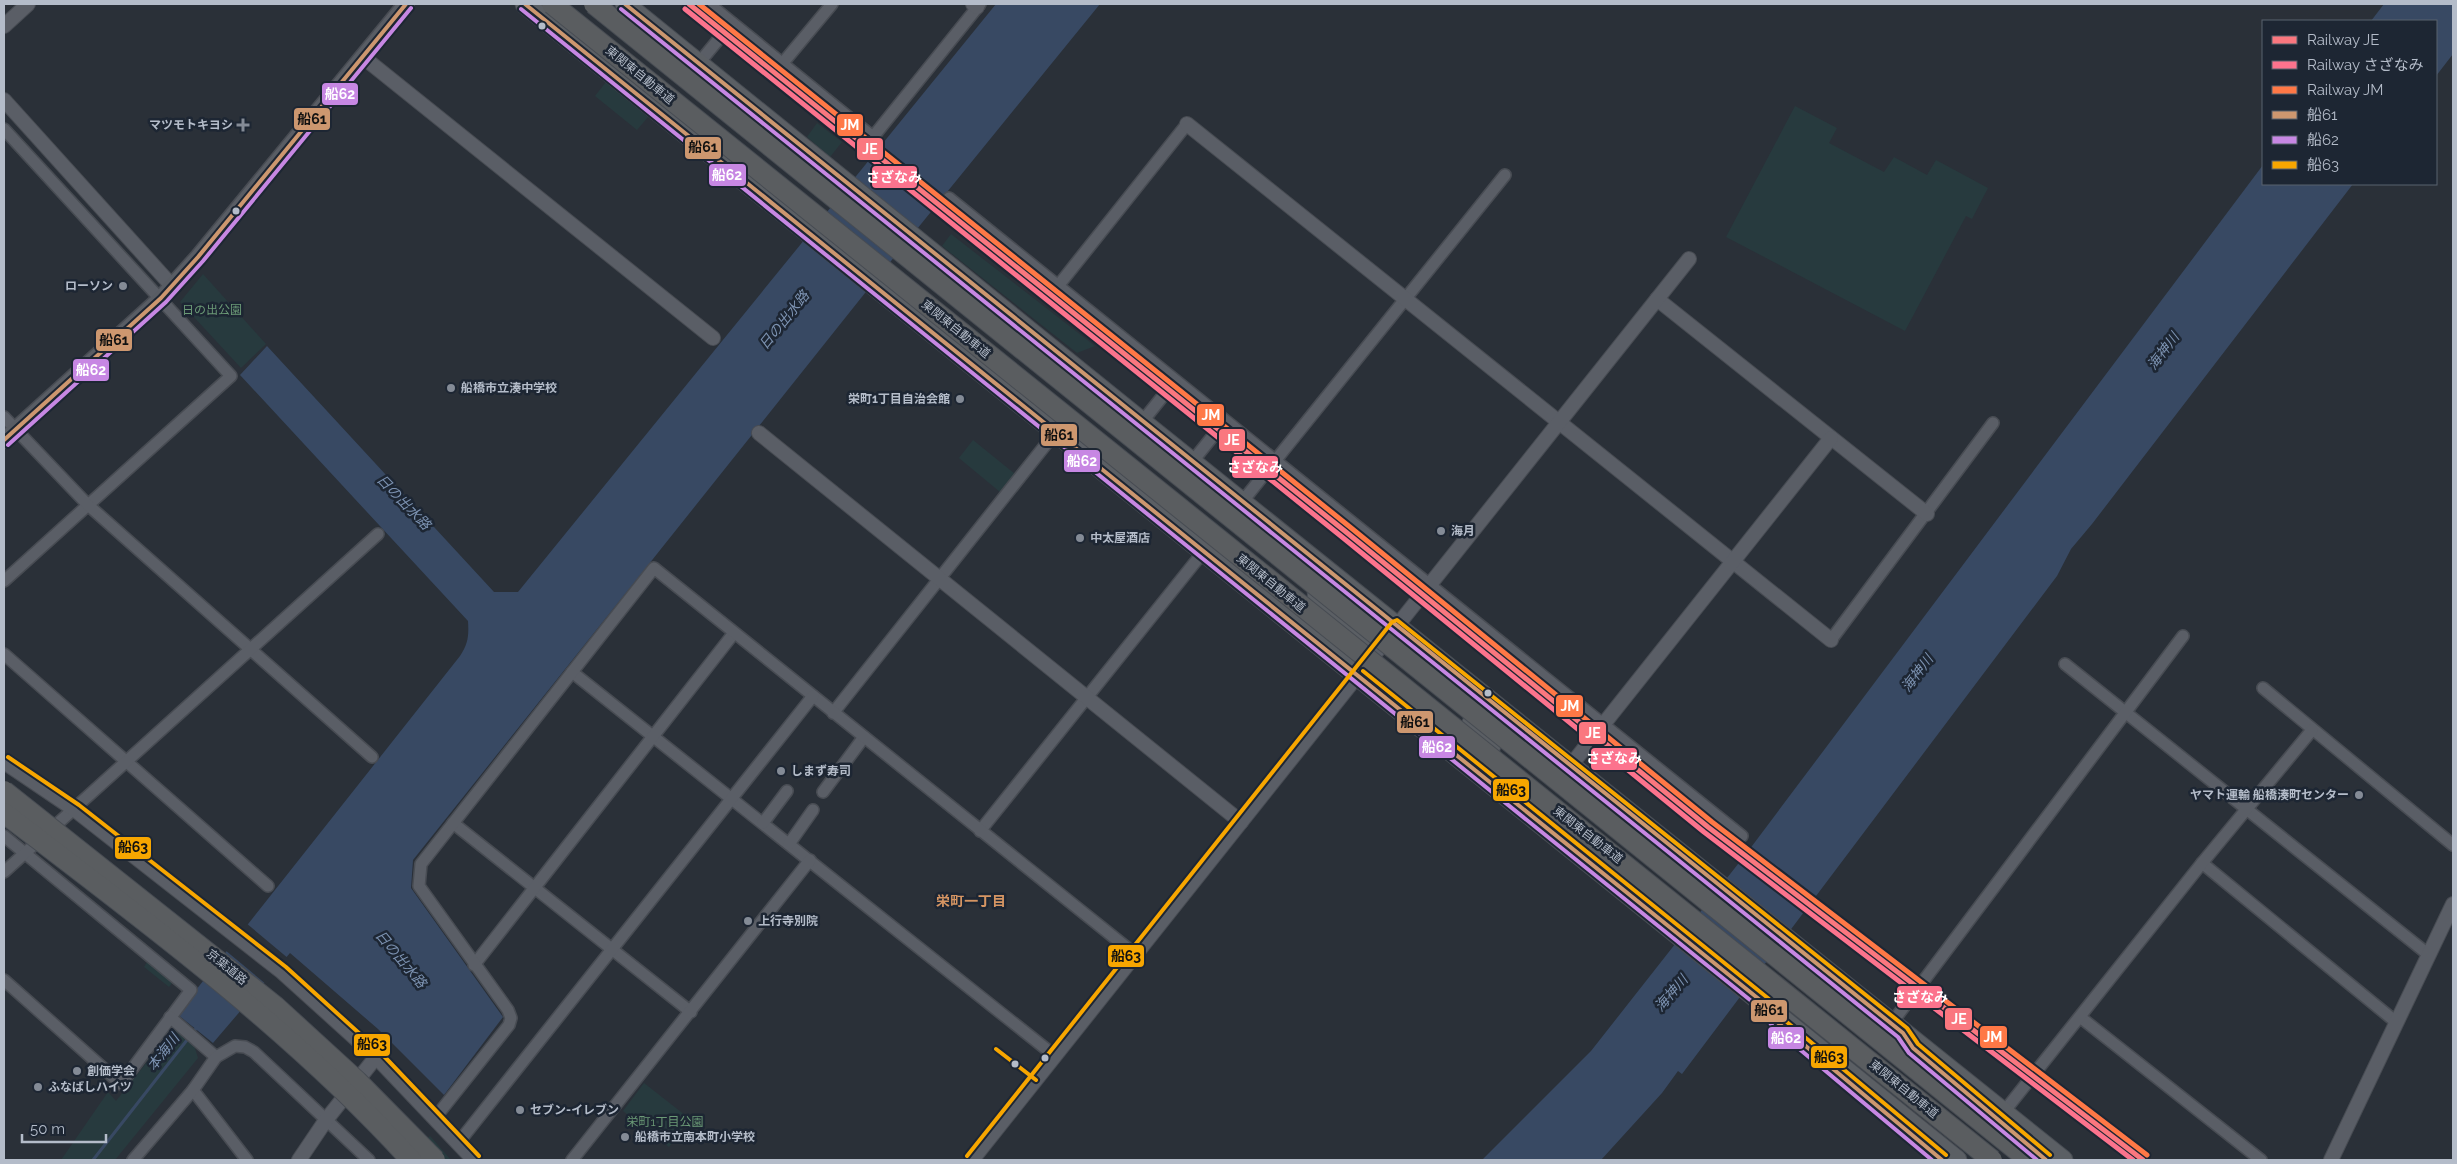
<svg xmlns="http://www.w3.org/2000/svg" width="2457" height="1164" viewBox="0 0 2457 1164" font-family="Raleway,'Noto Sans JP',sans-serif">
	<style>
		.green { fill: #273a3e }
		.water { fill: #384963 }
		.pier { fill: #2a3038 }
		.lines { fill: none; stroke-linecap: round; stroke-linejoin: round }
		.stream { stroke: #384963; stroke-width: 3 }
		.minor-casing { stroke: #484c53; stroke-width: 14 }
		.tertiary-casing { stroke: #484c53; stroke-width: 16 }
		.secondary-casing { stroke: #484c53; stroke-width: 18 }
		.trunk-casing { stroke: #474c53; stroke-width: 21 }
		.minor { stroke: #5a5e66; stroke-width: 11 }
		.tertiary { stroke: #5a5e66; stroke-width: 14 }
		.secondary { stroke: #595d64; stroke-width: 15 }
		.trunk { stroke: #5b5f64; stroke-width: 19 }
		.motorway-bridge-casing { stroke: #474c53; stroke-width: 22; stroke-linecap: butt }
		.motorway-bridge { stroke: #5a5d60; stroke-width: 20 }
		.bus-1-casing { stroke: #1d2633; stroke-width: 8 }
		.bus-2-casing { stroke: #1d2633; stroke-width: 8 }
		.bus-3-casing { stroke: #1d2633; stroke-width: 8 }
		.bus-1 { stroke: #cd976f; stroke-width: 4 }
		.bus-2 { stroke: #c787e3; stroke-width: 4 }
		.bus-3 { stroke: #f7a600; stroke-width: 4 }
		.rail-1-casing { stroke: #1d2633; stroke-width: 9 }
		.rail-2-casing { stroke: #1d2633; stroke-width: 9 }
		.rail-3-casing { stroke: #1d2633; stroke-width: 9 }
		.rail-1 { stroke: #fa777f; stroke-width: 5 }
		.rail-2 { stroke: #fc738d; stroke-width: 5 }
		.rail-3 { stroke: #ff7846; stroke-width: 5 }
		.bus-dot { fill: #b4bcc9; stroke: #1d2633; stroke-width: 2 }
		.poi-dot { fill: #848b96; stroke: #1d2633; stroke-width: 2 }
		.labels { text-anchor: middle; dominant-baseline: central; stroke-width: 5; stroke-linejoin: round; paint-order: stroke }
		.street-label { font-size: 12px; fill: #b4bcc9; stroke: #1d2633 }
		.poi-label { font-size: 12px; font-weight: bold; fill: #b4bcc9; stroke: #1d2633; text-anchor: start }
		.park-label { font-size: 12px; fill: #6b9a76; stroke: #1d2633 }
		.water-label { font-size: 14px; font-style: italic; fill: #7c92b1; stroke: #1d2633 }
		.neighbourhood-label { font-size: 14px; font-weight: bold; fill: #d59563; stroke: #1d2633 }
		.line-badge { stroke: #1d2633; stroke-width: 2 }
		.badge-label { font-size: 14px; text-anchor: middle; font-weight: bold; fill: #fff }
		.pale-badge-label { font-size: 14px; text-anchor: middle; font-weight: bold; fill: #111 }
	</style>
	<rect width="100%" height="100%" fill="#2a3038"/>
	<g class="green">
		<path d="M606 82 648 117 637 130 595 96Z"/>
		<path d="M1795 106 1837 128 1829 143 1884 172 1894 157 1927 175 1936 160 1988 188 1972 219 1966 216 1905 331 1726 237Z"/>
		<path d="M817 123 842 142 830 157 807 137Z"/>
		<path d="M951 234 1095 346 1077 353 942 246Z"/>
		<path d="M203 274 266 344 241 368 180 302Z"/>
		<path d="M973 440 1015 474 1000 492 959 458Z"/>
		<path d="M147 962 173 982 169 987 144 967Z"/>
		<path d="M174 1028 194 1045 198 1058 115 1160H61L108 1092 116 1101Z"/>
		<path d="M644 1083 690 1119 669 1147 623 1111Z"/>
		<path d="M430 1136 451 1160H406Z"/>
	</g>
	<g class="water">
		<path d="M996 4H1100L865 293 413 860 411 888 503 1017 444 1095 378 1029 290 953 213 1043 177 1014 460 656C468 644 469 636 468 621L240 375 267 346 494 592H518Z"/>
		<path d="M2384 4H2453V54L2436 76V21H2371Z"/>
		<path d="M2263 165V184H2353L2092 524 2071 549 2057 576 1682 1074 1678 1071 1662 1093 1601 1160H1482L1591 1051 1749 850Z"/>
	</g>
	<path class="pier" d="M246 923 289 959 267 985 225 950Z"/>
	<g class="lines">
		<path class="stream" d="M93 1160 198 1026"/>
		<g class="minor-casing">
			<g id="minor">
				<path d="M709 4 873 137 980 4"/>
				<path d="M699 63 732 23"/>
				<path d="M782 64 832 4"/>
				<path d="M4 129 231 376 4 581"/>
				<path d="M949 198 1742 836"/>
				<path d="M1058 286 1187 124"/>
				<path d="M4 417 88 505 372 757"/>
				<path d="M1142 422 1175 381"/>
				<path d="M1192 462 1225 421"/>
				<path d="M1242 502 1505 175"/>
				<path d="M1831 640 1993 423"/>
				<path d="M4 654 268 886"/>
				<path d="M2065 664 2429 955"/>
				<path d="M572 672 1055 1056"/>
				<path d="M2263 688 2453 845"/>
				<path d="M833 713 1047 443"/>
				<path d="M823 792 864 737"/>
				<path d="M453 823 691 1012"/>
				<path d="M763 823 787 791"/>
				<path d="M980 831 1204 551"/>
				<path d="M4 836 191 990 121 1084 4 980"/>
				<path d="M789 844 813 810"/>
				<path d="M2202 863 2396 1022"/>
				<path d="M4 872 378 534"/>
				<path d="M474 965 734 633"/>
				<path d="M170 1017 216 1057"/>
				<path d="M2080 1017 2261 1160"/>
				<path d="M1891 1024 2183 636"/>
				<path d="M193 1090 247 1160"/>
				<path d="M2003 1113 2202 863 2312 730"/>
				<path d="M435 1118 509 1025 511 1018 508 1010 419 886 421 864 654 568 1136 955"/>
				<path d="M459 1142 813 696"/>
				<path d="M133 1160 193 1090 216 1057 235 1046 245 1047 254 1052 369 1160"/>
				<path d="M572 1160 810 860"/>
			</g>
		</g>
		<g class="tertiary-casing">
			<g id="tertiary">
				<path d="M973 4 977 7"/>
				<path d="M4 26 28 4"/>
				<path d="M363 57 713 338"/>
				<path d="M4 100 172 286"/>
				<path d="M1187 124 1831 640"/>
				<path d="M1657 299 1927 514"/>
				<path d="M759 433 1241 822"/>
				<path d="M4 762 75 810 282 972 376 1057 474 1160"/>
				<path d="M1571 765 1831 438"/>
				<path d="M299 1160 326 1120 376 1057"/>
				<path d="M972 1160 1689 259"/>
				<path d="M2331 1160 2453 904"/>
			</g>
		</g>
		<g class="secondary-casing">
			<path id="secondary" d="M4 440 161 298 198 257 406 4"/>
		</g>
		<g class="trunk-casing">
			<g id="trunk">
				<path d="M525 4 1957 1160"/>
				<path d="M625 4 1142 422 2063 1160"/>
				<path d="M1316 573 1318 604 1360 638C1367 648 1364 657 1361 668"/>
				<path d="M1472 723 1492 741 1487 760 1494 767"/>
			</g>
		</g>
		<use href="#minor" class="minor"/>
		<use href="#tertiary" class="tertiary"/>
		<use href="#secondary" class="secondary"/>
		<use href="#trunk" class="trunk"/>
		<g class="motorway-bridge-casing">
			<g id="motorway-bridge">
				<path d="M552 4 1992 1160"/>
				<path d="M594 4 2029 1160"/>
				<path d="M4 791 275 1006 357 1081 435 1160"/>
				<path d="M4 813C144 920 292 1029 411 1160"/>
			</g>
		</g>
		<use href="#motorway-bridge" class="motorway-bridge"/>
		<g class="bus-1-casing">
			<g id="bus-1">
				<path d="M525 4 1765 1004 1777 1022 1942 1160"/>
				<path d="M625 4 1903 1033 1913 1048 2046 1160"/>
				<path d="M4 440 161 298 198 257 406 4"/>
			</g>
		</g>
		<g class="bus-2-casing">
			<g id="bus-2">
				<path d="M521 9 1760 1008 1773 1027 1932 1160"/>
				<path d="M621 9 1898 1037 1909 1053 2037 1160"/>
				<path d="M8 445 166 302 203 261 411 8"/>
			</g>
		</g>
		<g class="bus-3-casing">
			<g id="bus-3">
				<path d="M1363 671 1769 999 1782 1018 1946 1155"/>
				<path d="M8 757 79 805 286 967 381 1053 479 1156"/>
				<path d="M996 1049 1036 1080"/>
				<path d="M967 1156 1392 622 1397 620 1907 1028 1918 1044 2050 1155"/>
			</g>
		</g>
		<use href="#bus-1" class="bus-1"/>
		<use href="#bus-2" class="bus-2"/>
		<use href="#bus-3" class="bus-3"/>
		<g class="rail-1-casing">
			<path id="rail-1" d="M689 4 1346 532 1708 827 2143 1160"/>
		</g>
		<g class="rail-2-casing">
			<path id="rail-2" d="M685 9 1342 537 1704 832 2133 1160"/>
		</g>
		<g class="rail-3-casing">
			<path id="rail-3" d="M699 4 1350 527 1712 822 2147 1155"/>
		</g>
		<use href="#rail-1" class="rail-1"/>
		<use href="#rail-2" class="rail-2"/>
		<use href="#rail-3" class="rail-3"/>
	</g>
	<g class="bus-dot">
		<circle cx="542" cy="26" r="4.5"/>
		<circle cx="236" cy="211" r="4.5"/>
		<circle cx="1488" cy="693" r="4.5"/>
		<circle cx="1045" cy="1058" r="4.5"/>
		<circle cx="1015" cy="1064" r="4.5"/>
	</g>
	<g class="poi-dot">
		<path d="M240.5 117.5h5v5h5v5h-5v5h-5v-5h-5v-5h5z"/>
		<circle cx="123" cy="286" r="5"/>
		<circle cx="451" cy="388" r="5"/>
		<circle cx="960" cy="399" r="5"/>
		<circle cx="1441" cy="531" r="5"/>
		<circle cx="1080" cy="538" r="5"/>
		<circle cx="781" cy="771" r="5"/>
		<circle cx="2359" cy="795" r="5"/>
		<circle cx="748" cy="921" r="5"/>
		<circle cx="77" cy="1071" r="5"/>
		<circle cx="38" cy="1087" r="5"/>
		<circle cx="520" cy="1110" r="5"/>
		<circle cx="625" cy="1137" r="5"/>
	</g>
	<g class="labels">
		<g class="street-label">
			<text transform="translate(640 75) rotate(39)">東関東自動車道</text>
			<text transform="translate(956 329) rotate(39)">東関東自動車道</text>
			<text transform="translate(1271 583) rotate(39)">東関東自動車道</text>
			<text transform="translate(1588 835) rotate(38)">東関東自動車道</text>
			<text transform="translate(227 967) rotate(39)">京葉道路</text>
			<text transform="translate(1904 1089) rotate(39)">東関東自動車道</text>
		</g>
		<g class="poi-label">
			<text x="233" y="125" text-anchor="end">マツモトキヨシ</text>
			<text x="113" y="286" text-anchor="end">ローソン</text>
			<text x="461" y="388">船橋市立湊中学校</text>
			<text x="950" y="399" text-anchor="end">栄町1丁目自治会館</text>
			<text x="1451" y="531">海月</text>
			<text x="1090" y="538">中太屋酒店</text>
			<text x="791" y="771">しまず寿司</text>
			<text x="2349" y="795" text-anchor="end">ヤマト運輸 船橋湊町センター</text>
			<text x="758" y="921">上行寺別院</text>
			<text x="87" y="1071">創価学会</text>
			<text x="48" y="1087">ふなばしハイツ</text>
			<text x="530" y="1110">セブン-イレブン</text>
			<text x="635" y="1137">船橋市立南本町小学校</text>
		</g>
		<g class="park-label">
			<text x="212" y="310">日の出公園</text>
			<text x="665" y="1122">栄町1丁目公園</text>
		</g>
		<g class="water-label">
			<text transform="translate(784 320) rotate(-51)">日の出水路</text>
			<text transform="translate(2163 351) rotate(-53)">海神川</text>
			<text transform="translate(404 502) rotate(46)">日の出水路</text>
			<text transform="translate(1917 673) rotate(-53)">海神川</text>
			<text transform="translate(401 959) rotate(50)">日の出水路</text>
			<text transform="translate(1671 993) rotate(-49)">海神川</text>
			<text transform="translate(163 1052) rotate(-52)">本海川</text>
		</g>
		<g class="neighbourhood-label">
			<text x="971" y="901">栄町一丁目</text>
		</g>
	</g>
	<g class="line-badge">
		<rect x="321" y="82" width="38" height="24" rx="5" fill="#c787e3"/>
		<rect x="293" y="107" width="38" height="24" rx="5" fill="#cd976f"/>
		<rect x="836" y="113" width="28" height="24" rx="5" fill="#ff7846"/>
		<rect x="684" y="136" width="38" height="24" rx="5" fill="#cd976f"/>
		<rect x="856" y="137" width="28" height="24" rx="5" fill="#fa777f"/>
		<rect x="708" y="163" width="39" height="24" rx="5" fill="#c787e3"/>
		<rect x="871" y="165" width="47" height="24" rx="5" fill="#fc738d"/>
		<rect x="95" y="328" width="38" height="24" rx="5" fill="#cd976f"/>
		<rect x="72" y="358" width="38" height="24" rx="5" fill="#c787e3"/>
		<rect x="1196" y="403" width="29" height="24" rx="5" fill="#ff7846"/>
		<rect x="1040" y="423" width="38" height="24" rx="5" fill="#cd976f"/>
		<rect x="1218" y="428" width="28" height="24" rx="5" fill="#fa777f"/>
		<rect x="1063" y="449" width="38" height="24" rx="5" fill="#c787e3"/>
		<rect x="1231" y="455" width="48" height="24" rx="5" fill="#fc738d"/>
		<rect x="1555" y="694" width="29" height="24" rx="5" fill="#ff7846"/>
		<rect x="1396" y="710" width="38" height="24" rx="5" fill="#cd976f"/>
		<rect x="1578" y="721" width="29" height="24" rx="5" fill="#fa777f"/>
		<rect x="1418" y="735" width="38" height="24" rx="5" fill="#c787e3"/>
		<rect x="1590" y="747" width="48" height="24" rx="5" fill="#fc738d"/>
		<rect x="1492" y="778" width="38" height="24" rx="5" fill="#f7a600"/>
		<rect x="114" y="836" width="38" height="24" rx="5" fill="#f7a600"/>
		<rect x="1107" y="944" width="38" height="24" rx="5" fill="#f7a600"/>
		<rect x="1896" y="985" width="47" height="24" rx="5" fill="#fc738d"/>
		<rect x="1750" y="999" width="38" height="24" rx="5" fill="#cd976f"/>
		<rect x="1944" y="1007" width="29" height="24" rx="5" fill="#fa777f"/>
		<rect x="1979" y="1025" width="29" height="24" rx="5" fill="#ff7846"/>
		<rect x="1767" y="1026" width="38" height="24" rx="5" fill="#c787e3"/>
		<rect x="353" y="1033" width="38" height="24" rx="5" fill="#f7a600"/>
		<rect x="1810" y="1045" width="38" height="24" rx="5" fill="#f7a600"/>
	</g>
	<g class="badge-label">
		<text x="340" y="99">船62</text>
		<text x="850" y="130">JM</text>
		<text x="870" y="154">JE</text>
		<text x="727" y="180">船62</text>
		<text x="894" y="182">さざなみ</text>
		<text x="91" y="375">船62</text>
		<text x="1211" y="420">JM</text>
		<text x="1232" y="445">JE</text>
		<text x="1082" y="466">船62</text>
		<text x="1255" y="472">さざなみ</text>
		<text x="1570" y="711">JM</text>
		<text x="1593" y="738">JE</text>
		<text x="1437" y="752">船62</text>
		<text x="1614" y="763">さざなみ</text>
		<text x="1920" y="1002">さざなみ</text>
		<text x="1959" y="1024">JE</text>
		<text x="1993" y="1042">JM</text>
		<text x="1786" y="1043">船62</text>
	</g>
	<g class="pale-badge-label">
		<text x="312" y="124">船61</text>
		<text x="703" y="152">船61</text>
		<text x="114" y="345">船61</text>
		<text x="1059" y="440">船61</text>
		<text x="1415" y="727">船61</text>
		<text x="1511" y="795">船63</text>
		<text x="133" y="852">船63</text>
		<text x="1126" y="961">船63</text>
		<text x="1769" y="1015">船61</text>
		<text x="372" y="1049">船63</text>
		<text x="1829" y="1062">船63</text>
	</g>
	<rect width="2457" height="1164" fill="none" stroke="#b4bcc9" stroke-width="10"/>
	<rect x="2262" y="20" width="175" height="165" fill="#1d2633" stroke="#59626f"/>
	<rect x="2272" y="36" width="25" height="8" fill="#fa777f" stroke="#59626f"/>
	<text x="2307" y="45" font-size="15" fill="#b4bcc9">Railway JE</text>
	<rect x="2272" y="61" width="25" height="8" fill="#fc738d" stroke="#59626f"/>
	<text x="2307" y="70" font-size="15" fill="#b4bcc9">Railway さざなみ</text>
	<rect x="2272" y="86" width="25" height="8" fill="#ff7846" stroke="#59626f"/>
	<text x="2307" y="95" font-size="15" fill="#b4bcc9">Railway JM</text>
	<rect x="2272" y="111" width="25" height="8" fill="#cd976f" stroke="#59626f"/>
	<text x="2307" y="120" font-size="15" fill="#b4bcc9">船61</text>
	<rect x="2272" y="136" width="25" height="8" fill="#c787e3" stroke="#59626f"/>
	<text x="2307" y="145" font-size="15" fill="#b4bcc9">船62</text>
	<rect x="2272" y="161" width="25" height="8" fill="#f7a600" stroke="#59626f"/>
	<text x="2307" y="170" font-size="15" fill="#b4bcc9">船63</text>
	<path d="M22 1134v8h84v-8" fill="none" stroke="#b4bcc9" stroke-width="2.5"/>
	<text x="30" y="1134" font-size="15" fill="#b4bcc9" stroke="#1d2633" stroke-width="4" paint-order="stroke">50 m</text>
</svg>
